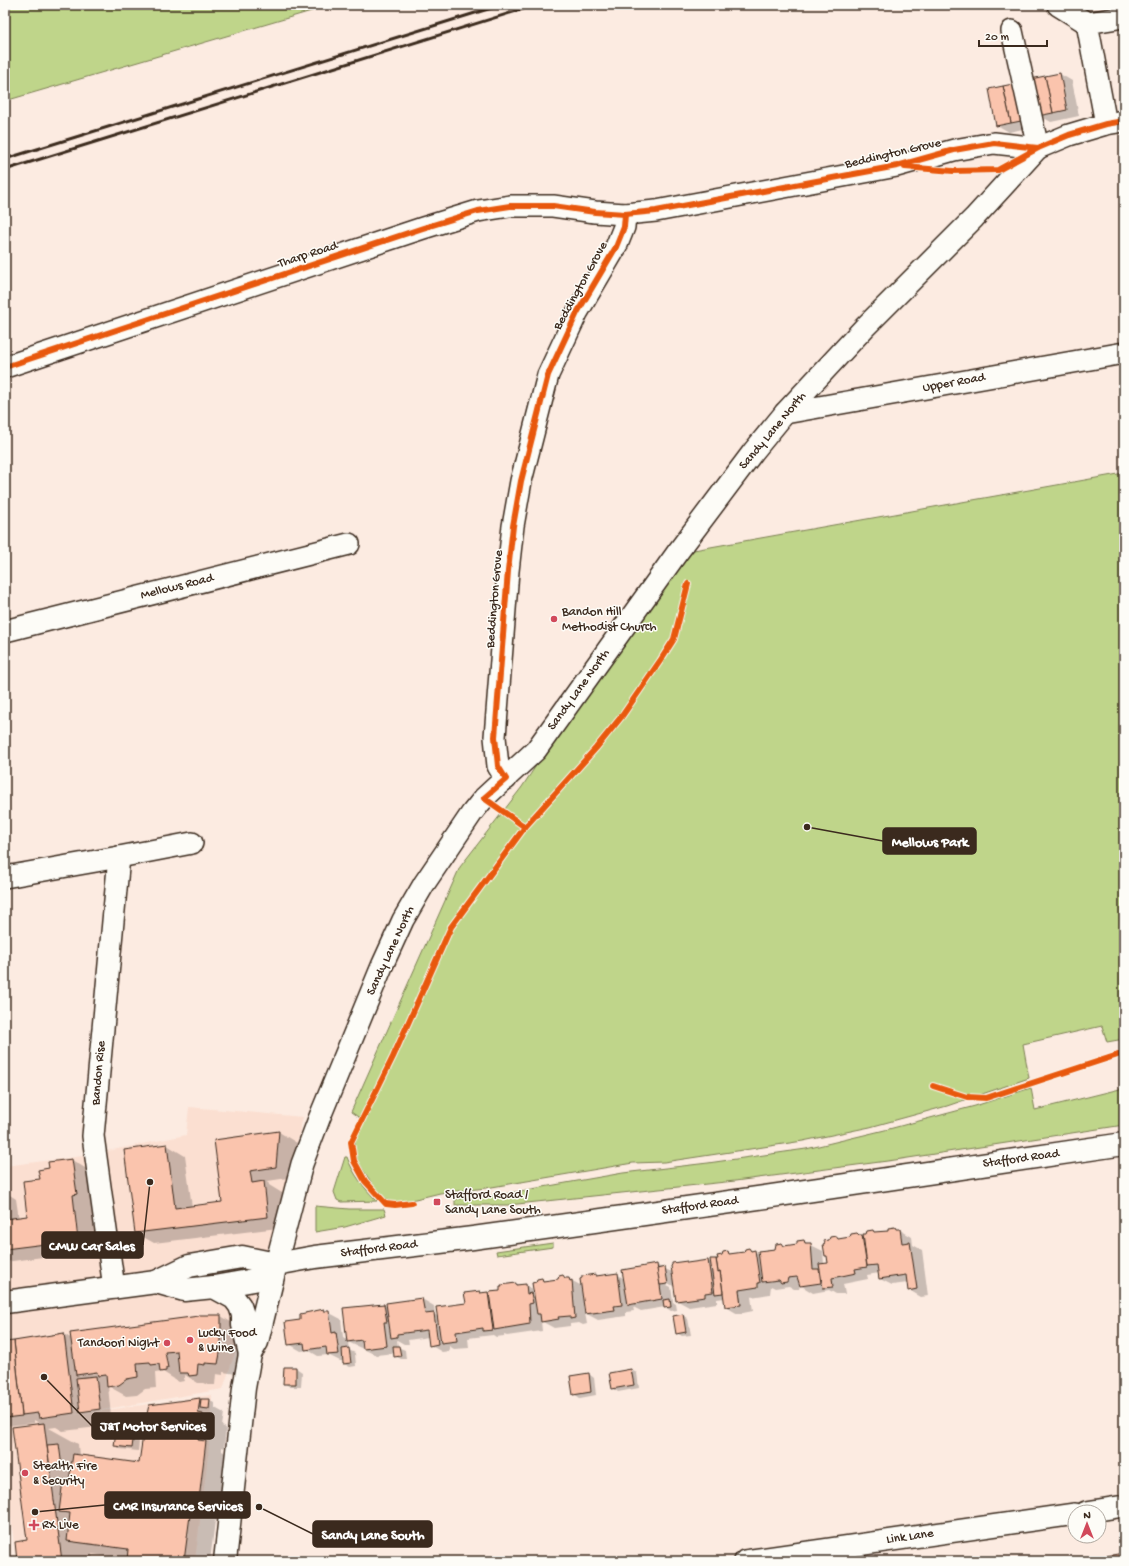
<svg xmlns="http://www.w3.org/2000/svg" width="1129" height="1566" viewBox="0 0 1129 1566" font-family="'Gochi Hand',sans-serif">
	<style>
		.built { fill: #fbdfd1 }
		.green { fill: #bfd58a; stroke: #7d8054 }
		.shadow { fill: #0003; fill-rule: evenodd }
		.building { fill: #fac4ad; stroke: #3b2a1e }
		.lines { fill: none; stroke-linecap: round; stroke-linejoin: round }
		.street-casing { stroke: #3b2a1e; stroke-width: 24 }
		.secondary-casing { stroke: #3b2a1e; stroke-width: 25 }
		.street { stroke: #fdfcf7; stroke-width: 21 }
		.secondary { stroke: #fdfcf7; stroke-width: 22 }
		.rail { stroke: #3b2a1e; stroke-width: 3 }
		.cycleway-casing { stroke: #fdfcf7; stroke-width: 8 }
		.cycleway { stroke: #e8590c; stroke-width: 6 }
		.poi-dot { fill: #d1495b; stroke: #fdfcf7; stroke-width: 1.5 }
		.labels { text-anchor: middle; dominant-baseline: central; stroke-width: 3; stroke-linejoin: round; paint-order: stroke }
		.street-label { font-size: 13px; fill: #3b2a1e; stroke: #fdfcf7 }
		.poi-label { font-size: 13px; fill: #3b2a1e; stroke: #fdfcf7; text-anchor: start }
		.leader { fill: none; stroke: #3b2a1e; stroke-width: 1.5 }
		.callout-dot { fill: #3b2a1e; stroke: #fdfcf7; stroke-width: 1.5 }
		.callout { fill: #3b2a1e; stroke: #3b2a1e; stroke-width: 1.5 }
		.callout-label { font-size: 14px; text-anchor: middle; font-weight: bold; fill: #fff }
	</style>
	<rect width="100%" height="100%" fill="#fcebe1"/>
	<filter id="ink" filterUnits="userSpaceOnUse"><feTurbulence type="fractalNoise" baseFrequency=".025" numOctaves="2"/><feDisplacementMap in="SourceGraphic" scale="8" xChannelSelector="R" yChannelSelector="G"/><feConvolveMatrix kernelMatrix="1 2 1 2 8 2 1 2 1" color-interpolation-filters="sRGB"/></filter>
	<g filter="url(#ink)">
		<path class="built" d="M189 1107 303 1117 276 1229 223 1389 66 1416 212 1395 208 1455 195 1561H16L8 1491H5V1166L83 1156 186 1135Z"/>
		<g class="green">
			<path d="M5 5H332L5 101Z"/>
			<path d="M1124 473V1039L1107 1042 1102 1026 1023 1044 1029 1078 947 1106 870 1127 803 1141 664 1162 633 1163 486 1188 440 1193 403 1202 392 1203 384 1197 373 1185 358 1162 354 1149 356 1137 364 1121 351 1112 460 867 522 787 661 576 677 553Z"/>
			<path d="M1031 1088 1035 1110 1124 1088V1125L895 1160 735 1181 508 1205H455V1199L492 1196 623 1173 708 1163 806 1149 889 1129 975 1106Z"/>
			<path d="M345 1157H347C353 1174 364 1188 377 1201L341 1202 337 1200 334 1192Z"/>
			<path d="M315 1206 349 1209H384L386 1215 345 1227 315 1232Z"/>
			<path d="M553 1243V1247L497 1255 496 1251Z"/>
		</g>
		<g class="shadow">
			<path d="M1060 74 1072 81 1079 116 1051 122 1039 115Z"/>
			<path d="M1030 91 1037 126 1009 132 997 125Z"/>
			<path d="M279 1132 297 1143 294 1177 268 1181 269 1185 282 1193 286 1227 154 1243 136 1233 167 1145 185 1156 192 1207 223 1203 215 1141Z"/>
			<path d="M72 1160 90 1171 95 1205H91L96 1250 5 1262V1192L16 1199 19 1219 28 1217 41 1180 50 1169Z"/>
			<path d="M900 1230 912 1237 913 1245 922 1250 928 1296 921 1297 909 1290 908 1283 892 1285 880 1279 879 1273 867 1275 868 1279 843 1284 845 1294H836L829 1290 813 1293 800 1285 799 1289H794L789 1286 775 1288 771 1286 770 1294 751 1297 753 1311 738 1314 726 1307 725 1298 717 1299V1303L689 1307 676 1300 675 1287 668 1283 667 1285 671 1287 673 1302 676 1304 677 1310 671 1311 665 1307 641 1311 633 1307 634 1311 626 1312V1316L598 1320 585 1313 587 1324 583 1325 579 1323 570 1324V1326L554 1328 541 1321 542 1331 507 1336 504 1335V1336L496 1337 493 1335 468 1338 469 1348 454 1349 449 1346 450 1351 442 1352 430 1345 429 1337 408 1340 409 1344H404L397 1340 398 1347 405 1350 406 1359H401L395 1356V1353L376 1355 348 1342 349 1350 355 1353 356 1366 350 1367 344 1364V1361H340L328 1355 318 1356 308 1350 301 1351 289 1344 302 1321 312 1312 324 1310 341 1319 343 1337 348 1340 384 1305 388 1307 422 1299 434 1306 435 1315 438 1316 467 1304 479 1292 491 1295 501 1292 515 1284 519 1286 526 1285 534 1290 542 1279 546 1282 559 1280 563 1276 582 1286 596 1275 599 1277 617 1274 624 1279 656 1265 672 1272 686 1262 690 1263 708 1261 712 1263 719 1260 727 1252 731 1255 745 1253 749 1249 759 1254 797 1245 803 1241 823 1251 824 1265 829 1264 828 1257 826 1256 836 1237 840 1240 862 1236 864 1238 876 1233Z"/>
			<path d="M683 1315 688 1319 691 1335 682 1336 677 1333Z"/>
			<path d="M221 1316 239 1327V1359L236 1374 223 1372V1375L216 1374 215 1385H208L203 1383H198L185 1375V1378H183L184 1381 179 1382 163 1372 155 1373 156 1388 145 1389 137 1395 126 1396 108 1386 111 1416 96 1418 98 1427 63 1431 56 1427 49 1428 78 1444 79 1456 140 1464 149 1406 200 1399 210 1400 215 1404V1408L224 1413 222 1426 226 1428 224 1448 222 1447V1451L230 1456 222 1522 215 1521 210 1561H128V1559L92 1554 93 1561H18L28 1541 42 1425 34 1420V1423L5 1426V1343L64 1334 72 1339ZM92 1372H102L92 1374Z"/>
			<path d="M285 1368H296L302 1372 301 1387H290L284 1383Z"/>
			<path d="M631 1370 637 1373 639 1388 618 1392 613 1388Z"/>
			<path d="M589 1374 594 1378 596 1395 580 1398 574 1394Z"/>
			<path d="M135 1418 141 1421 138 1451 120 1449 115 1445Z"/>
		</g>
		<g class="building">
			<path d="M1060 73 1067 110 1053 113 1045 76Z"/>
			<path d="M1045 76 1053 113 1038 116 1031 79Z"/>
			<path d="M1018 83 1026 120 1011 123 1003 86Z"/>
			<path d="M1003 86 1011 123 996 126 989 89Z"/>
			<path d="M279 1131 276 1167 250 1171 252 1183 264 1181 268 1217 135 1233 124 1150 167 1144 175 1208 222 1202 214 1140Z"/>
			<path d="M72 1159 77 1194 73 1195 78 1240 5 1249V1219L27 1216 23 1181 40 1179 38 1170 49 1168 48 1162Z"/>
			<path d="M895 1227 896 1229H900L902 1243 910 1242 917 1289 908 1291 906 1275 879 1279 877 1265 867 1266 863 1234H866L867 1231 873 1230 874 1232 888 1231V1228Z"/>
			<path d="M857 1233 859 1235H862L867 1267 855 1269 856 1273 832 1278 833 1287 823 1288 819 1264 828 1263 827 1256H825L823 1244 825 1243 824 1241 829 1240 830 1237 836 1236 838 1239 850 1237 851 1234Z"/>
			<path d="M804 1240 805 1243H811L813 1269H819L821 1283 800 1286 797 1277 788 1278 787 1282 781 1283 779 1280 762 1282 758 1251 775 1249 776 1244 782 1243 784 1246 797 1244V1241Z"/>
			<path d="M749 1248 751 1251 755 1250 760 1283H758V1287L739 1290 741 1305 725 1307 720 1271 718 1272 716 1259H718L717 1256 722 1255 723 1252 728 1251 729 1254 744 1252 745 1249Z"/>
			<path d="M710 1259H716L718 1272 720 1271 723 1293 715 1294Z"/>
			<path d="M708 1260 713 1292 705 1293V1297L676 1301 671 1266 672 1265V1263L687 1261V1263Z"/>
			<path d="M657 1264 662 1299 628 1305 622 1270Z"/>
			<path d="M665 1267 668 1284 660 1285 657 1269Z"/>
			<path d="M618 1273 622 1305 614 1306 615 1310 585 1314 580 1279 582 1278V1276L596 1274V1276Z"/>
			<path d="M563 1275 565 1278H569L570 1281 572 1280 575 1318 570 1319V1316L558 1317 559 1319 541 1322 540 1314H537L532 1283 536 1282 537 1279 542 1278 543 1281 558 1279 559 1276Z"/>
			<path d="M516 1283V1285L526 1284 527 1294 531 1293 533 1303 529 1304 530 1324 494 1330 489 1292 500 1291V1287H502L501 1285Z"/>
			<path d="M480 1291V1293L488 1292 493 1330 483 1331V1328L456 1332 457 1341 441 1343 436 1307 466 1303 464 1293Z"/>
			<path d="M422 1298 425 1314 434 1313 438 1344 429 1346 427 1330 397 1334V1337L391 1338 386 1303Z"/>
			<path d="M670 1299 671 1307 664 1308 663 1300Z"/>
			<path d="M384 1304 387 1322H384L387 1346 363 1349 362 1340 347 1342 343 1308Z"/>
			<path d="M324 1309V1311H329L332 1333 336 1332 339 1354 327 1355 326 1347 305 1350 304 1343 288 1345 285 1322 300 1320V1314Z"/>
			<path d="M683 1314 686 1332 676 1334 673 1316Z"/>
			<path d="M199 1315H221V1348L218 1364 205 1363V1365L198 1364 197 1375 189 1376 188 1373H179L177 1351 165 1352 168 1368H166V1371L160 1372 159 1364 151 1365 150 1362 137 1363 138 1377 127 1379 119 1385 107 1387 106 1375 98 1376 97 1372 76 1375 70 1333 199 1316Z"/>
			<path d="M64 1333 74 1413 39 1418 38 1413 22 1415 14 1341Z"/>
			<path d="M14 1341 22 1416 5 1418V1342Z"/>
			<path d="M393 1346H399L401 1356 394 1357Z"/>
			<path d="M349 1348 351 1363 343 1364 342 1349Z"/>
			<path d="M284 1367H296V1384H283Z"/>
			<path d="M631 1369 634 1385 612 1389 609 1373Z"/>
			<path d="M589 1373 591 1392 573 1395 570 1376Z"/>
			<path d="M96 1376 100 1409 80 1412 76 1378Z"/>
			<path d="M200 1398 198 1413 203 1414 200 1435 199 1434 198 1440 206 1441 198 1508H191L184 1561H127L128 1549 67 1541 70 1513 59 1512 63 1480 69 1481 73 1454 139 1463 146 1414H147L149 1405Z"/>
			<path d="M201 1399H210L209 1409 200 1408Z"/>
			<path d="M118 1415 136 1417 132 1448 114 1446Z"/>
			<path d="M44 1423 62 1561H17L15 1542 27 1540 12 1427Z"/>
			<path d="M59 1444 62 1467 50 1468 47 1445Z"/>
			<path d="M1124 1553V1561H1083L1082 1560Z"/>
		</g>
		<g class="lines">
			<g class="street-casing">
				<g id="street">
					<path d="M1058 5 1087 23"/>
					<path d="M1012 31 1038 148"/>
					<path d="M1106 124 1087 23 1124 17"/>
					<path d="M5 367 423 228 478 211 510 206H553L595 212 625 214 656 211 897 166 954 150 994 143 1038 148"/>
					<path d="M785 413 1124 353"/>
					<path d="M5 631 349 544"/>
					<path d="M506 779 498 766 495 737 508 571 513 526 521 481 548 375 577 313 616 247 624 227 625 214"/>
					<path d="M119 857 192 843"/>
					<path d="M5 877 119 857 93 1136 114 1288"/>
					<path d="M276 1264 302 1164 319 1119 382 966 403 920 424 884 472 813 484 798 536 750 677 553 753 452 785 413 865 327 974 218 1038 148 1069 135 1106 124 1124 121"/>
					<path d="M1086 1512 1124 1506"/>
					<path d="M745 1561 1075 1514"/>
				</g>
			</g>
			<g class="secondary-casing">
				<g id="secondary">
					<path d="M156 1282 184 1290 214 1287 254 1280 276 1264"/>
					<path d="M214 1287 234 1298 240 1306 243 1315V1325L250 1354"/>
					<path d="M5 1302 156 1282 189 1266 242 1257 276 1264 315 1257 473 1238 765 1197 1124 1144"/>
					<path d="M225 1561 244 1388 250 1354 257 1342 276 1264"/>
				</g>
			</g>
			<use href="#street" class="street"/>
			<use href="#secondary" class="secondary"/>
			<g class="rail">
				<path d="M5 159 501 5"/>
				<path d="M5 170 536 5"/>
			</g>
			<g class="cycleway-casing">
				<g id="cycleway">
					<path d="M905 167 953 171 998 170 1038 148 1069 135 1106 124 1124 121"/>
					<path d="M5 367 423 228 478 211 510 206H553L595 212 625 214 656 211 897 166 954 150 994 143 1038 148"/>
					<path d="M525 827 484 798 506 779 498 766 495 737 508 571 513 526 521 481 548 375 577 313 616 247 624 227 625 214"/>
					<path d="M933 1086 967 1097 986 1098 1124 1053"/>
					<path d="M412 1203 395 1205 386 1204 365 1181 354 1161 351 1142 393 1057 451 927 525 827 596 748 622 716 660 661 674 639 688 584"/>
				</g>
			</g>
			<use href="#cycleway" class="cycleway"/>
		</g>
	</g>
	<g class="poi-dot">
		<circle cx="554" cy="619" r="4"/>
		<rect x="433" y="1198" width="8" height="8" rx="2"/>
		<circle cx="190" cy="1340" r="4"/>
		<circle cx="167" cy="1343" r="4"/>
		<circle cx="25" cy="1473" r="4"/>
		<path d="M32 1519h4v4h4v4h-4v4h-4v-4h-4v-4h4z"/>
	</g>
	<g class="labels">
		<g class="street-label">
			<text transform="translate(893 154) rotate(-13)">Beddington Grove</text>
			<text transform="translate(308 255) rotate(-18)">Tharp Road</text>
			<text transform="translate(581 286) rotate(-61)">Beddington Grove</text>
			<text transform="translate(954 383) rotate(-10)">Upper Road</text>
			<text transform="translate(773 431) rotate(-50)">Sandy Lane North</text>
			<text transform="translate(177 587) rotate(-14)">Mellows Road</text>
			<text transform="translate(495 599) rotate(-85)">Beddington Grove</text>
			<text transform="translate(579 690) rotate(-54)">Sandy Lane North</text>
			<text transform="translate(391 951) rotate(-65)">Sandy Lane North</text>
			<text transform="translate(99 1073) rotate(-85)">Bandon Rise</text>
			<text transform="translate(1021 1159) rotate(-8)">Stafford Road</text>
			<text transform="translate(700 1206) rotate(-8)">Stafford Road</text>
			<text transform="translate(379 1249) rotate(-7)">Stafford Road</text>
			<text transform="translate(910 1537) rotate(-8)">Link Lane</text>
		</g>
		<g class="poi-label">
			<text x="562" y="612">Bandon Hill<tspan x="562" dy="15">Methodist Church</tspan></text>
			<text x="445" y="1195">Stafford Road /<tspan x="445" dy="15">Sandy Lane South</tspan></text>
			<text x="198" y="1333">Lucky Food<tspan x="198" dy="15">&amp; Wine</tspan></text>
			<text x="159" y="1343" text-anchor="end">Tandoori Night</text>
			<text x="33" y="1466">Stealth Fire<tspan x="33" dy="15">&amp; Security</tspan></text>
			<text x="42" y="1525">RX Live</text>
		</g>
	</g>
	<path class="leader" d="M807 827L883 841M150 1182L143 1245M44 1377L92 1426M35 1512L105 1505M259 1507L313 1534"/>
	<g class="callout-dot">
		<circle cx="807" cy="827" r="4"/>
		<circle cx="150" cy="1182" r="4"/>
		<circle cx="44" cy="1377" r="4"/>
		<circle cx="35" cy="1512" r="4"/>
		<circle cx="259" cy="1507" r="4"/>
	</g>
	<g class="callout">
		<rect x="883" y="828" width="93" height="26" rx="4"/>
		<rect x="42" y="1232" width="101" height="26" rx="4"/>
		<rect x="92" y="1413" width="122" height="26" rx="4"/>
		<rect x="105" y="1492" width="145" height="26" rx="4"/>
		<rect x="313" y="1521" width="119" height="26" rx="4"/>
	</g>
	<g class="callout-label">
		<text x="930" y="846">Mellows Park</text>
		<text x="92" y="1250">CMW Car Sales</text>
		<text x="153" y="1430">J&amp;T Motor Services</text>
		<text x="178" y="1510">CMR Insurance Services</text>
		<text x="373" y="1539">Sandy Lane South</text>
	</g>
	<rect width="1129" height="1566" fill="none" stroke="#fdfcf7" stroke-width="20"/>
	<rect x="10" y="10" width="1109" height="1546" fill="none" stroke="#3b2a1e" stroke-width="1.5" filter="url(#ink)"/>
	<g transform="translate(1087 1524)"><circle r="19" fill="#fdfcf7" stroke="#afa8a0"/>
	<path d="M0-3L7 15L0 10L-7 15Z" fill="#d1495b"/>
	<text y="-6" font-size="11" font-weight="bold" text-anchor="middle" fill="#3b2a1e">N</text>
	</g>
	<path d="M979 40v6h68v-6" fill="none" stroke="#3b2a1e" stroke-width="2"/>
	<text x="985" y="40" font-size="12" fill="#3b2a1e" stroke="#fdfcf7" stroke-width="3" paint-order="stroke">20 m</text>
</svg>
